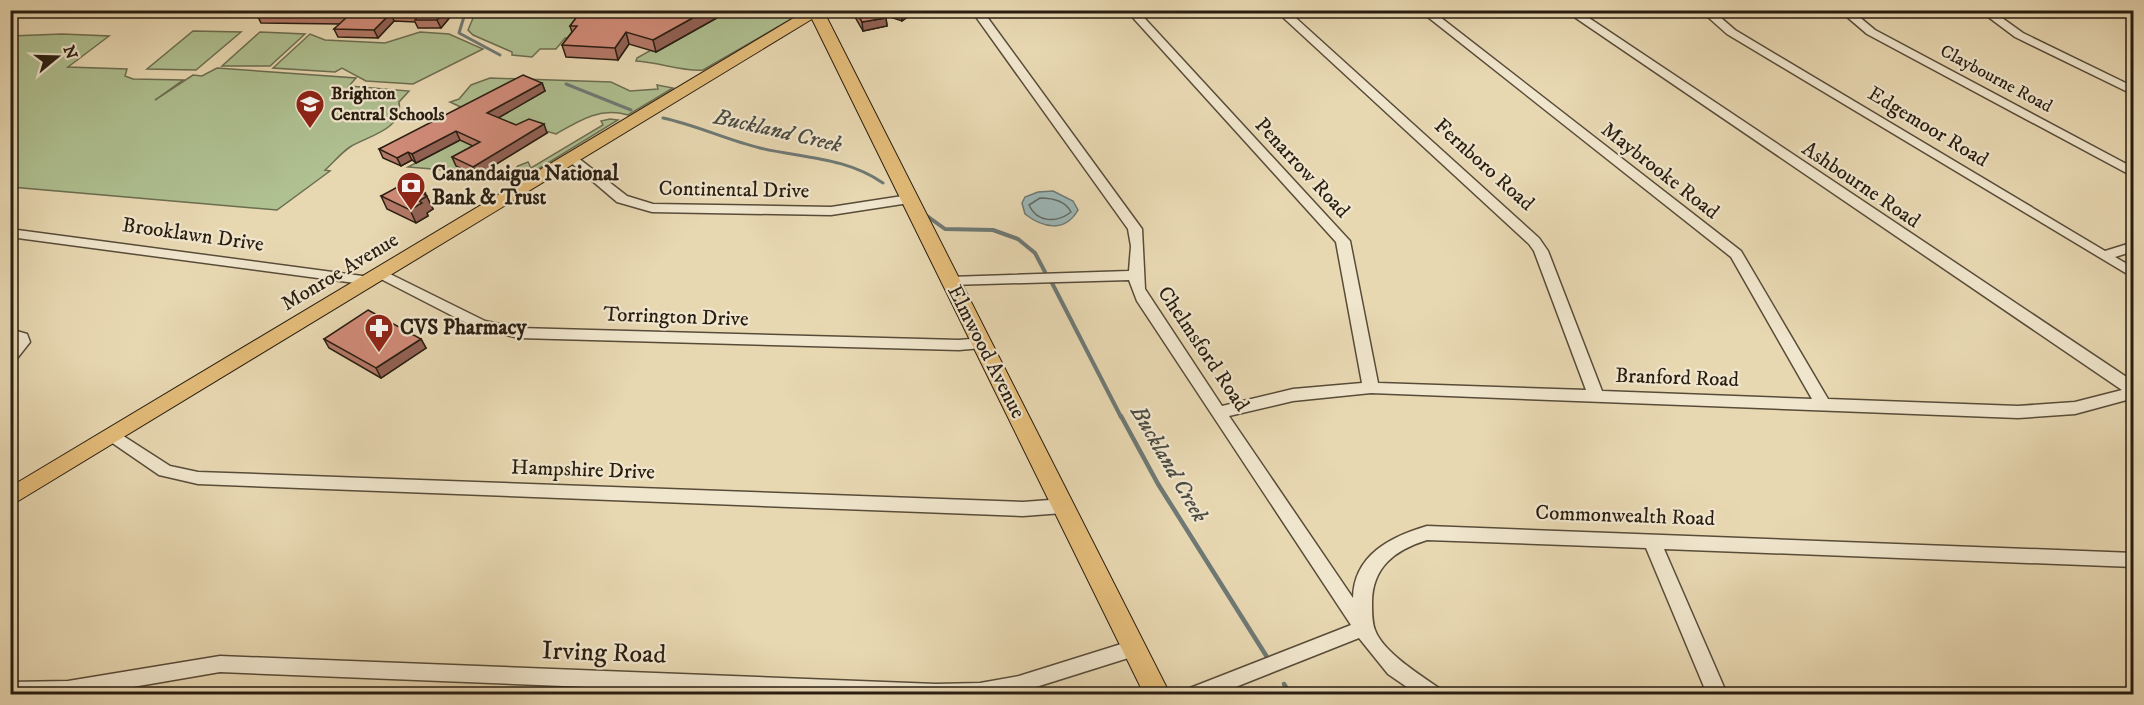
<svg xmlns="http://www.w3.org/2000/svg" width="2144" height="705" viewBox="0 0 2144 705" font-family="'IM FELL DW Pica',serif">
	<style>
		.green { fill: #afc091; stroke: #6c6e51; stroke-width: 1.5 }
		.water { fill: #9cb7b7; stroke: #6e7975; stroke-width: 1.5 }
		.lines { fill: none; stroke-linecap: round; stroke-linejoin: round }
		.shore { stroke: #626a64; stroke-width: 1.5 }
		.stream-far2 { stroke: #6e7975; stroke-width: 3 }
		.stream-far1 { stroke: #6e7975; stroke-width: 4 }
		.stream { stroke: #6e7975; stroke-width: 4.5 }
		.minor-casing { stroke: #584c39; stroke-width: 3 }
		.major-casing { stroke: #281d11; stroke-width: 2 }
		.minor { fill: #f0e6cd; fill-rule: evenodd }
		.major { fill: #e4bc79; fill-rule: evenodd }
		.wall { fill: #b47868; stroke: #281d11; stroke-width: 1.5 }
		.shaded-wall { fill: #926155; stroke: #281d11; stroke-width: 1.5 }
		.building { fill: #d18b79; stroke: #281d11; stroke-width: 1.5 }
		.labels { text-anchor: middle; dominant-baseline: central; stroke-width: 4.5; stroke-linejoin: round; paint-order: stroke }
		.far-street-label { font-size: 18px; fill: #281d11; stroke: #f0e6cd }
		.far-poi-label { font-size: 18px; font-weight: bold; fill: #281d11; stroke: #f0e6cd; text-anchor: start }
		.street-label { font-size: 21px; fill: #281d11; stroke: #f0e6cd }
		.poi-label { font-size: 21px; font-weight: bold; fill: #281d11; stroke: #f0e6cd; text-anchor: start }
		.water-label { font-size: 22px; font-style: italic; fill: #4b4b43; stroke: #f0e6cd }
		.near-street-label { font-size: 26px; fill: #281d11; stroke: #f0e6cd }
	</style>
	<rect width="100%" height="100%" fill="#e8d8b2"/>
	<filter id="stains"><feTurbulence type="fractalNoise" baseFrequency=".00333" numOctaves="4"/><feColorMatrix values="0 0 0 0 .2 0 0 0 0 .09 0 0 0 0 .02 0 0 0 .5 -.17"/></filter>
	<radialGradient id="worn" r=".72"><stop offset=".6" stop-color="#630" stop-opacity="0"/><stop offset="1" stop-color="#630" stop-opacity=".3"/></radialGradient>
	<g class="green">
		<path d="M798 10 800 14 703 70C684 72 658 62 636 61L637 58 651 50 656 52 729 11Z"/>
		<path d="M476 11H632L573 38H565L556 49H540L532 57 512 55V52L473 35 468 30Z"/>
		<path d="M193 31 241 32 196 70 147 69Z"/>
		<path d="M260 32 305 34 270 66H222Z"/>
		<path d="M420 32 449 34 483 49 413 84 366 81 342 68 335 72 273 68 310 34 325 40 385 43Z"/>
		<path d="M62 34 109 36 68 67 127 69 125 76 133 79 183 80 155 100 193 75 202 76 217 68 356 78 349 86 409 91 399 102C404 130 367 136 350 147 341 153 333 163 325 170L330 171 277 210 11 187V36Z"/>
		<path d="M490 78 611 82 630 91 658 89 657 85 673 88 628 115C600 107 580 120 556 134L532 127 519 134 450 102 459 99 471 85Z"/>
		<path d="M610 119 618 120 517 182 514 181 512 172 518 166 528 162 531 168 603 125 601 121Z"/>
		<path d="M484 133 457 166 488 180 440 177 444 170 408 167 464 138Z"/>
	</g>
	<path class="water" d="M1053 191 1073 201 1078 210C1065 233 1043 228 1025 214L1022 203 1025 197 1038 192Z"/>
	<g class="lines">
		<path class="shore" d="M1040 198C1052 198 1065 200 1071 212 1057 223 1037 223 1029 205Z"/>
		<g class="stream-far2">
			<path d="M466 10 459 33 500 55"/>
			<path d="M566 84 631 110"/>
			<path d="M663 118C696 125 727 140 760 148 803 158 845 157 883 183"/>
		</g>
		<g class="stream-far1">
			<path d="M927 216 945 229 993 230 1018 239 1035 253 1045 272"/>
			<path d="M1052 283 1121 417"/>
		</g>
		<g class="stream">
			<path d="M1121 416 1158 484 1267 657"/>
			<path d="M1284 684 1290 694"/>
		</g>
		<g class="minor-casing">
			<g id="minor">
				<path d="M971 10H982L1142 229 1145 289 1222 406 1293 389 1362 383 1336 242 1126 10H1137L1350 241 1378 383 1586 390 1534 251 1529 244 1275 10H1287L1539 238 1548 251 1602 391 1812 399 1731 257 1419 10H1431L1741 251 1828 399 2018 406 2075 402 2122 390 1564 10H1577L2134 382V398L2075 414 2018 418 1371 393 1293 401 1229 416 1353 598C1354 555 1390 537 1427 526L2134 553V567L1664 549 1727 694H1707L1646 548 1427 540C1395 550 1372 567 1372 603 1372 611 1372 623 1375 630 1383 652 1420 675 1439 688L1442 694H1417L1388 674 1359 638 1218 694H1187L1190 688 1351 625 1137 301 1129 280 950 285 943 281 950 277 1129 271 1131 246 1128 229Z"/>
				<path d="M1700 10H1712L1735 30 2105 251 2134 242V251L2115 257 2134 268V278L1727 34Z"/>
				<path d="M1839 10H1851L1875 30 2134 168V177L1867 34Z"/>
				<path d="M1979 10H1991L2023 33 2134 87V95L2015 37Z"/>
				<path d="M2120 10H2132L2134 20Z"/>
				<path d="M573 154 627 196 653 204 831 207 909 195 915 199 909 203 831 215 652 212 617 202 569 161V155Z"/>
				<path d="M10 229 370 277 377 281 370 285 10 237Z"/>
				<path d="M382 270 485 321 519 328 959 340 982 338 989 343 982 348 959 350 519 338 476 328 377 277 375 274 377 271Z"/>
				<path d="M10 329 27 334 30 342 15 361 10 362V347L15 341 10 339Z"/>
				<path d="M114 430 170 466 198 472 1023 502 1063 499 1069 501 1072 506 1069 511 1063 513 1023 516 198 484 159 475 108 440 106 436 108 432Z"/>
				<path d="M1134 640 1141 642 1144 648 1141 654 1014 694H759L220 672 92 694H10V682L68 681 220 656 936 684 980 683 1019 676Z"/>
			</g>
		</g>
		<g class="major-casing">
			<path id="major" d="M807 10H823L1170 694H1144L812 19 10 506V487Z"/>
		</g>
		<use href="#minor" class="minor"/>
		<use href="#major" class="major"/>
	</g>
	<g class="wall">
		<path d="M456 10 441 28H418L415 22 394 21 378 38 338 37 334 29 340 24 261 23 257 15Z"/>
		<path d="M582 10H735L729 11 656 52 629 44 618 60 566 57 562 45 572 32 570 26Z"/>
		<path d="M854 10H917L902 21 884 15 886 18 887 26 863 31 855 17Z"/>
		<path d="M542 83 545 91 498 118 516 125 547 133 477 176 456 166 452 157 473 146 460 140 416 163 412 160 401 166 383 158 379 149Z"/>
		<path d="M425 193 433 209 427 213 428 216 416 223 387 209 381 196Z"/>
		<path d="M324 339H421L426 348 381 378 329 348Z"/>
	</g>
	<g class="shaded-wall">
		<path d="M446 10H456L441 28 437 20Z"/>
		<path d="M707 10H735L729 11 656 52 653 40Z"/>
		<path d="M905 10H917L902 21 901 13Z"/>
		<path d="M391 13 394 21 378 38 374 30Z"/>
		<path d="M886 18 887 26 863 31 862 22Z"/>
		<path d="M626 32 629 44 618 60 615 48Z"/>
		<path d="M542 83 545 91 491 122 487 113Z"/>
		<path d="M544 124 547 133 477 176 473 167Z"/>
		<path d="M456 131 460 140 416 163 412 154Z"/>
		<path d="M408 152 412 160 401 166 397 158Z"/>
		<path d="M425 193 433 209 427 213 428 216 416 223 410 210Z"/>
		<path d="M421 339 426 348 381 378 376 368Z"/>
	</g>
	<g class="building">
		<path d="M263 10H446L437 20H415L420 14 391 13 374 30 334 29 348 16 257 15Z"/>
		<path d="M582 10H707L653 40 626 32 615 48 562 45 577 26H570Z"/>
		<path d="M855 10H882L886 18 862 22Z"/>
		<path d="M523 75 542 83 487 113 516 125 529 119 544 124 473 167 452 157 480 142 456 131 412 154 408 152 397 158 379 149Z"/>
		<path d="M403 184 425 193 423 194 427 196 419 201 422 203 410 210 381 196Z"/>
		<path d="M368 310 421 339 376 368 324 339Z"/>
	</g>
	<defs>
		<g id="school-pin" transform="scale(1.5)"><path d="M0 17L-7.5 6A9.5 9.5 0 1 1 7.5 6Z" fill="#8f2418" stroke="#f0e6cd"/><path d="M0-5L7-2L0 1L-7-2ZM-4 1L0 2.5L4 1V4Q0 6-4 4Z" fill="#fff"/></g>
		<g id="bank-pin" transform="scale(1.5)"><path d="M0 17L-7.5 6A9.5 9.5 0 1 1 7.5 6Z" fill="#8f2418" stroke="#f0e6cd"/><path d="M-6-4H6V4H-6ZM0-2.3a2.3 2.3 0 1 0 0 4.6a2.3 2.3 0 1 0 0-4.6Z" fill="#fff"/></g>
		<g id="pharmacy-pin" transform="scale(1.5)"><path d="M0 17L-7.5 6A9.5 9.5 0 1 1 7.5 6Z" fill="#8f2418" stroke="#f0e6cd"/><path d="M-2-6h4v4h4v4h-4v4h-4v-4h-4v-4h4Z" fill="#fff"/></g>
	</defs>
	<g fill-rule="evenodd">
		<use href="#school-pin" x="310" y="104"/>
		<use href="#bank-pin" x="411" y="186"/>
		<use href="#pharmacy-pin" x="379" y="328"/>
	</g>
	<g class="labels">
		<g class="far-street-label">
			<text transform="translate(1996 79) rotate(28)">Claybourne Road</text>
		</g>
		<g class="far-poi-label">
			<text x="331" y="94">Brighton<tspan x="331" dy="21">Central Schools</tspan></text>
		</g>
		<g class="street-label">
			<text transform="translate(1928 127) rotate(31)">Edgemoor Road</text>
			<text transform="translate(1484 165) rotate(42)">Fernboro Road</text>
			<text transform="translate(1302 168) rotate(47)">Penarrow Road</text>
			<text transform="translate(1660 171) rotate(38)">Maybrooke Road</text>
			<text transform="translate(1861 185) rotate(34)">Ashbourne Road</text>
			<text transform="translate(734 190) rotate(1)">Continental Drive</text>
			<text transform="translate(193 235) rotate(8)">Brooklawn Drive</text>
			<text transform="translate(340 272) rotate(-31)">Monroe Avenue</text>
			<text transform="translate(676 317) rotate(2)">Torrington Drive</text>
			<text transform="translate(1203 349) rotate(56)">Chelmsford Road</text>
			<text transform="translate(986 352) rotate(63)">Elmwood Avenue</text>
			<text transform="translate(1677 378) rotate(2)">Branford Road</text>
			<text transform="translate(583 470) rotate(2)">Hampshire Drive</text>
			<text transform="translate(1625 516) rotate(2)">Commonwealth Road</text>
		</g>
		<g class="poi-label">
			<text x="432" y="174">Canandaigua National<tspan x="432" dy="24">Bank &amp; Trust</tspan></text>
			<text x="400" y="328">CVS Pharmacy</text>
		</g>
		<g class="water-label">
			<text transform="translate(778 131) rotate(13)">Buckland Creek</text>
			<text transform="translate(1169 464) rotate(60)">Buckland Creek</text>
		</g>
		<g class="near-street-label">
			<text transform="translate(604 653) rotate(2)">Irving Road</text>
		</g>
	</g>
	<rect width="2144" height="705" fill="none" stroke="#e8d8b2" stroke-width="36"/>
	<rect x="12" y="12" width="2120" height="681" fill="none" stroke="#281d11" stroke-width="3"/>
	<rect x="18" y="18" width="2108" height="669" fill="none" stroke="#281d11" stroke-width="1.5"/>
	<g transform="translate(57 57) rotate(71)" stroke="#f0e6cd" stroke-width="4.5" paint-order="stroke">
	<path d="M0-4.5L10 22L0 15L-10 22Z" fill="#281d11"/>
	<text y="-9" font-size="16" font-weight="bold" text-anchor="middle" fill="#281d11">N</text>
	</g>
	<rect width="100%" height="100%" filter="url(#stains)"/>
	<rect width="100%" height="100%" fill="url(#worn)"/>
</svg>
